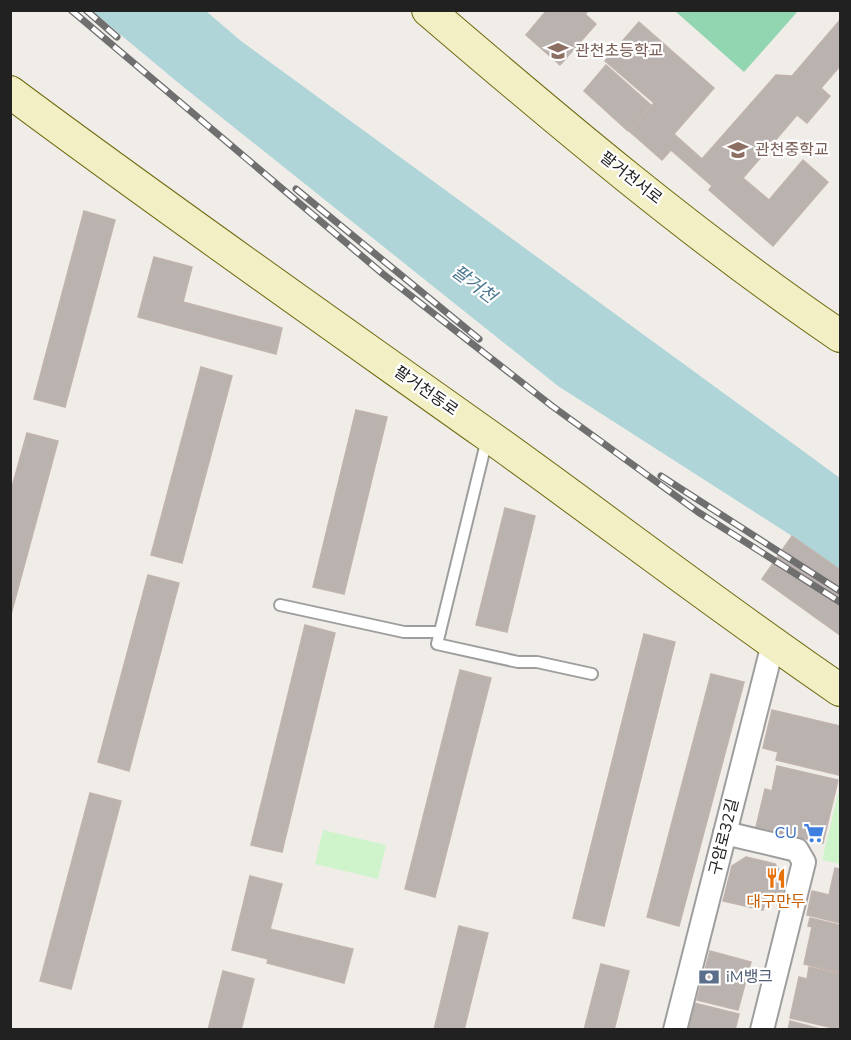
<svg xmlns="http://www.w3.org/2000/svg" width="851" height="1040" viewBox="0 0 851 1040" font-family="'Nunito Sans','Noto Sans KR',sans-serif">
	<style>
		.park { fill: #cff4cc }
		.pitch { fill: #91d6b1 }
		.water { fill: #afd5d9 }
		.building { fill: #bab2af; stroke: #c1b3ad; stroke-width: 1.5 }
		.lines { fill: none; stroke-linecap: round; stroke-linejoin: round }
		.lane-casing { stroke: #9e9e9e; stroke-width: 14 }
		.street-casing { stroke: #9e9e9e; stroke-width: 26 }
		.secondary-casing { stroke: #6f6b12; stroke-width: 34 }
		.lane { stroke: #fff; stroke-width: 10 }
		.street { stroke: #fff; stroke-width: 22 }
		.secondary { stroke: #f3efc4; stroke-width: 32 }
		.rail-casing { stroke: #6f6f6f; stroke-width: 7 }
		.rail { stroke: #fff; stroke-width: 4.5; stroke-dasharray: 14; stroke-linecap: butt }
		.labels { text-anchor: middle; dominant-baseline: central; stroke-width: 4.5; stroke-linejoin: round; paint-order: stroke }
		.education-label { font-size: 16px; fill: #785e54; stroke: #fff; text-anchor: start }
		.street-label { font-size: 16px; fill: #212121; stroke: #fff }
		.shop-label { font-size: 16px; fill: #366cbe; stroke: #fff; text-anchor: end }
		.food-label { font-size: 16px; fill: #c56008; stroke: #fff }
		.service-label { font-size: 16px; fill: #4e5e75; stroke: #fff; text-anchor: start }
		.water-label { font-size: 18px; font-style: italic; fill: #4c7990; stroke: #fff }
	</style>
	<rect width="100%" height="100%" fill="#f0ede9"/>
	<g class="park">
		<path d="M840 786V864L822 860Z"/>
		<path d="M323 830 386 845 378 879 315 864Z"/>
	</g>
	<path class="pitch" d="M675 11H798L744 72Z"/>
	<path class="water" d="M92 11H206L241 41 840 478V570L792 536 558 386 181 85Z"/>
	<g class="building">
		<path d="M547 10H589L585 14 596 24 560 65 526 35Z"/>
		<path d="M840 20V66L821 88 830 96 807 123 797 115 743 178 769 200 803 160 828 182 773 246 709 190 712 186 671 150 662 160 629 131 654 103 605 61 639 22 714 88 674 134 702 159 776 75 792 76Z"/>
		<path d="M606 65 651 105 628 131 584 91Z"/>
		<path d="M84 211 115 220 65 407 34 399Z"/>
		<path d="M154 257 192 267 183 302 282 328 276 354 138 317Z"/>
		<path d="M201 367 232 376 182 563 151 555Z"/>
		<path d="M356 410 387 417 344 594 313 587Z"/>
		<path d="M27 433 58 441 10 618V494Z"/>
		<path d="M505 508 535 516 507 632 476 625Z"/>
		<path d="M792 536 840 570V635L762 579Z"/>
		<path d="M148 575 179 583 129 771 98 762Z"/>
		<path d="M305 625 335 633 282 852 251 845Z"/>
		<path d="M644 634 675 642 604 926 573 918Z"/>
		<path d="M460 670 491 678 435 897 405 889Z"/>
		<path d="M711 674 744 682 679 926 647 917Z"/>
		<path d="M772 710 840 726V767L839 775 776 760 778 752 763 748Z"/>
		<path d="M777 766 838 780 823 843 756 827 765 789 772 791Z"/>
		<path d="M90 793 121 801 71 989 40 981Z"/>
		<path d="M746 857 775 864 785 879 781 897 767 894 763 910 723 901 732 866Z"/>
		<path d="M835 868 840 869V923L807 915 812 891 829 895Z"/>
		<path d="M250 876 282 884 270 929 353 949 344 983 267 963 268 959 232 950Z"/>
		<path d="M810 918 840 925V973L804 964 812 927 808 926Z"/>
		<path d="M459 926 488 933 464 1030H434Z"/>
		<path d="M710 951 751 962 738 1010 697 1000Z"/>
		<path d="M601 964 629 971 614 1030H584Z"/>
		<path d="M809 967 840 974V1019L838 1029 790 1018 799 977 807 979Z"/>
		<path d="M223 971 254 979 241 1030H208Z"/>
		<path d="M694 1003 739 1014 735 1030H688Z"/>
		<path d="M790 1021 824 1030H788Z"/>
	</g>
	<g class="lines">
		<g class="lane-casing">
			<g id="lane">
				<path d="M487 439 437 644 518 662H537L592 674"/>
				<path d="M280 605 404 632H440"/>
			</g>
		</g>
		<g class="street-casing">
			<g id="street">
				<path d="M725 833 797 850 804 862 762 1030"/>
				<path d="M675 1030 773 644"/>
			</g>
		</g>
		<g class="secondary-casing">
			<g id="secondary">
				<path d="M428 10C561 124 696 238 840 336"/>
				<path d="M10 92C167 209 327 321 486 434 605 519 720 608 840 690"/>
			</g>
		</g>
		<use href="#lane" class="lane"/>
		<use href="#street" class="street"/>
		<use href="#secondary" class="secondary"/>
		<g class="rail-casing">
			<g id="rail">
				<path d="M71 10 383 274 552 406 698 512 840 602"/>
				<path d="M86 10 117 37"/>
				<path d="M296 189 479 339"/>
				<path d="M661 476 840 591"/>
			</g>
		</g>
		<use href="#rail" class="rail"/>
	</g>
	<defs>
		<g id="school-bare" transform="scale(1.62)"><path d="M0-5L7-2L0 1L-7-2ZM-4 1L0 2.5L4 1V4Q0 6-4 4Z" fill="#8d6e63" stroke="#fff" stroke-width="2.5" paint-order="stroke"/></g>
		<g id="supermarket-bare" transform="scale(1.62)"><path d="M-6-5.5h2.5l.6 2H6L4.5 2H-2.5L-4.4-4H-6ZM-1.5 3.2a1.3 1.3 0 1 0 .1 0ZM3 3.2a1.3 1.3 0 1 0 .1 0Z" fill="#3f7fe0" stroke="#fff" stroke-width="2.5" paint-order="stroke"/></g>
		<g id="restaurant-bare" transform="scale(1.62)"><path d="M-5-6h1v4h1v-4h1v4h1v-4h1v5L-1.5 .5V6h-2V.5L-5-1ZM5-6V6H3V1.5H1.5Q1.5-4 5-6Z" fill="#e8710a" stroke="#fff" stroke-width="2.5" paint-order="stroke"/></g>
		<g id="bank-bare" transform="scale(1.62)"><path d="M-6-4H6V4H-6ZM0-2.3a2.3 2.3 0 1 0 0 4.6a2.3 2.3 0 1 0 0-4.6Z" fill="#5c6f8a" stroke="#fff" stroke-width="2.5" paint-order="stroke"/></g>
	</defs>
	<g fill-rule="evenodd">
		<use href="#school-bare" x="558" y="51"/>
		<use href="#school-bare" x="738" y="150"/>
		<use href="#supermarket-bare" x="814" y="833"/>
		<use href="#restaurant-bare" x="776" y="878"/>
		<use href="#bank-bare" x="709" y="977"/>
	</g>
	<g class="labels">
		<g class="education-label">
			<text x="575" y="51">관천초등학교</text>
			<text x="755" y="150">관천중학교</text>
		</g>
		<g class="street-label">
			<text transform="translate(631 178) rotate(38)">팔거천서로</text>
			<text transform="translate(426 391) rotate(35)">팔거천동로</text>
			<text transform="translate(724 837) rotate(-76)">구암로32길</text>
		</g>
		<g class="shop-label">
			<text x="797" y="833">CU</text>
		</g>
		<g class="food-label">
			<text x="776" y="902">대구만두</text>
		</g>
		<g class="service-label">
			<text x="726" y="977">iM뱅크</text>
		</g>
		<g class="water-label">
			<text transform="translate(474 284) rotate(37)">팔거천</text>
		</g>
	</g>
	<rect width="851" height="1040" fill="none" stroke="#212121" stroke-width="24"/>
</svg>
